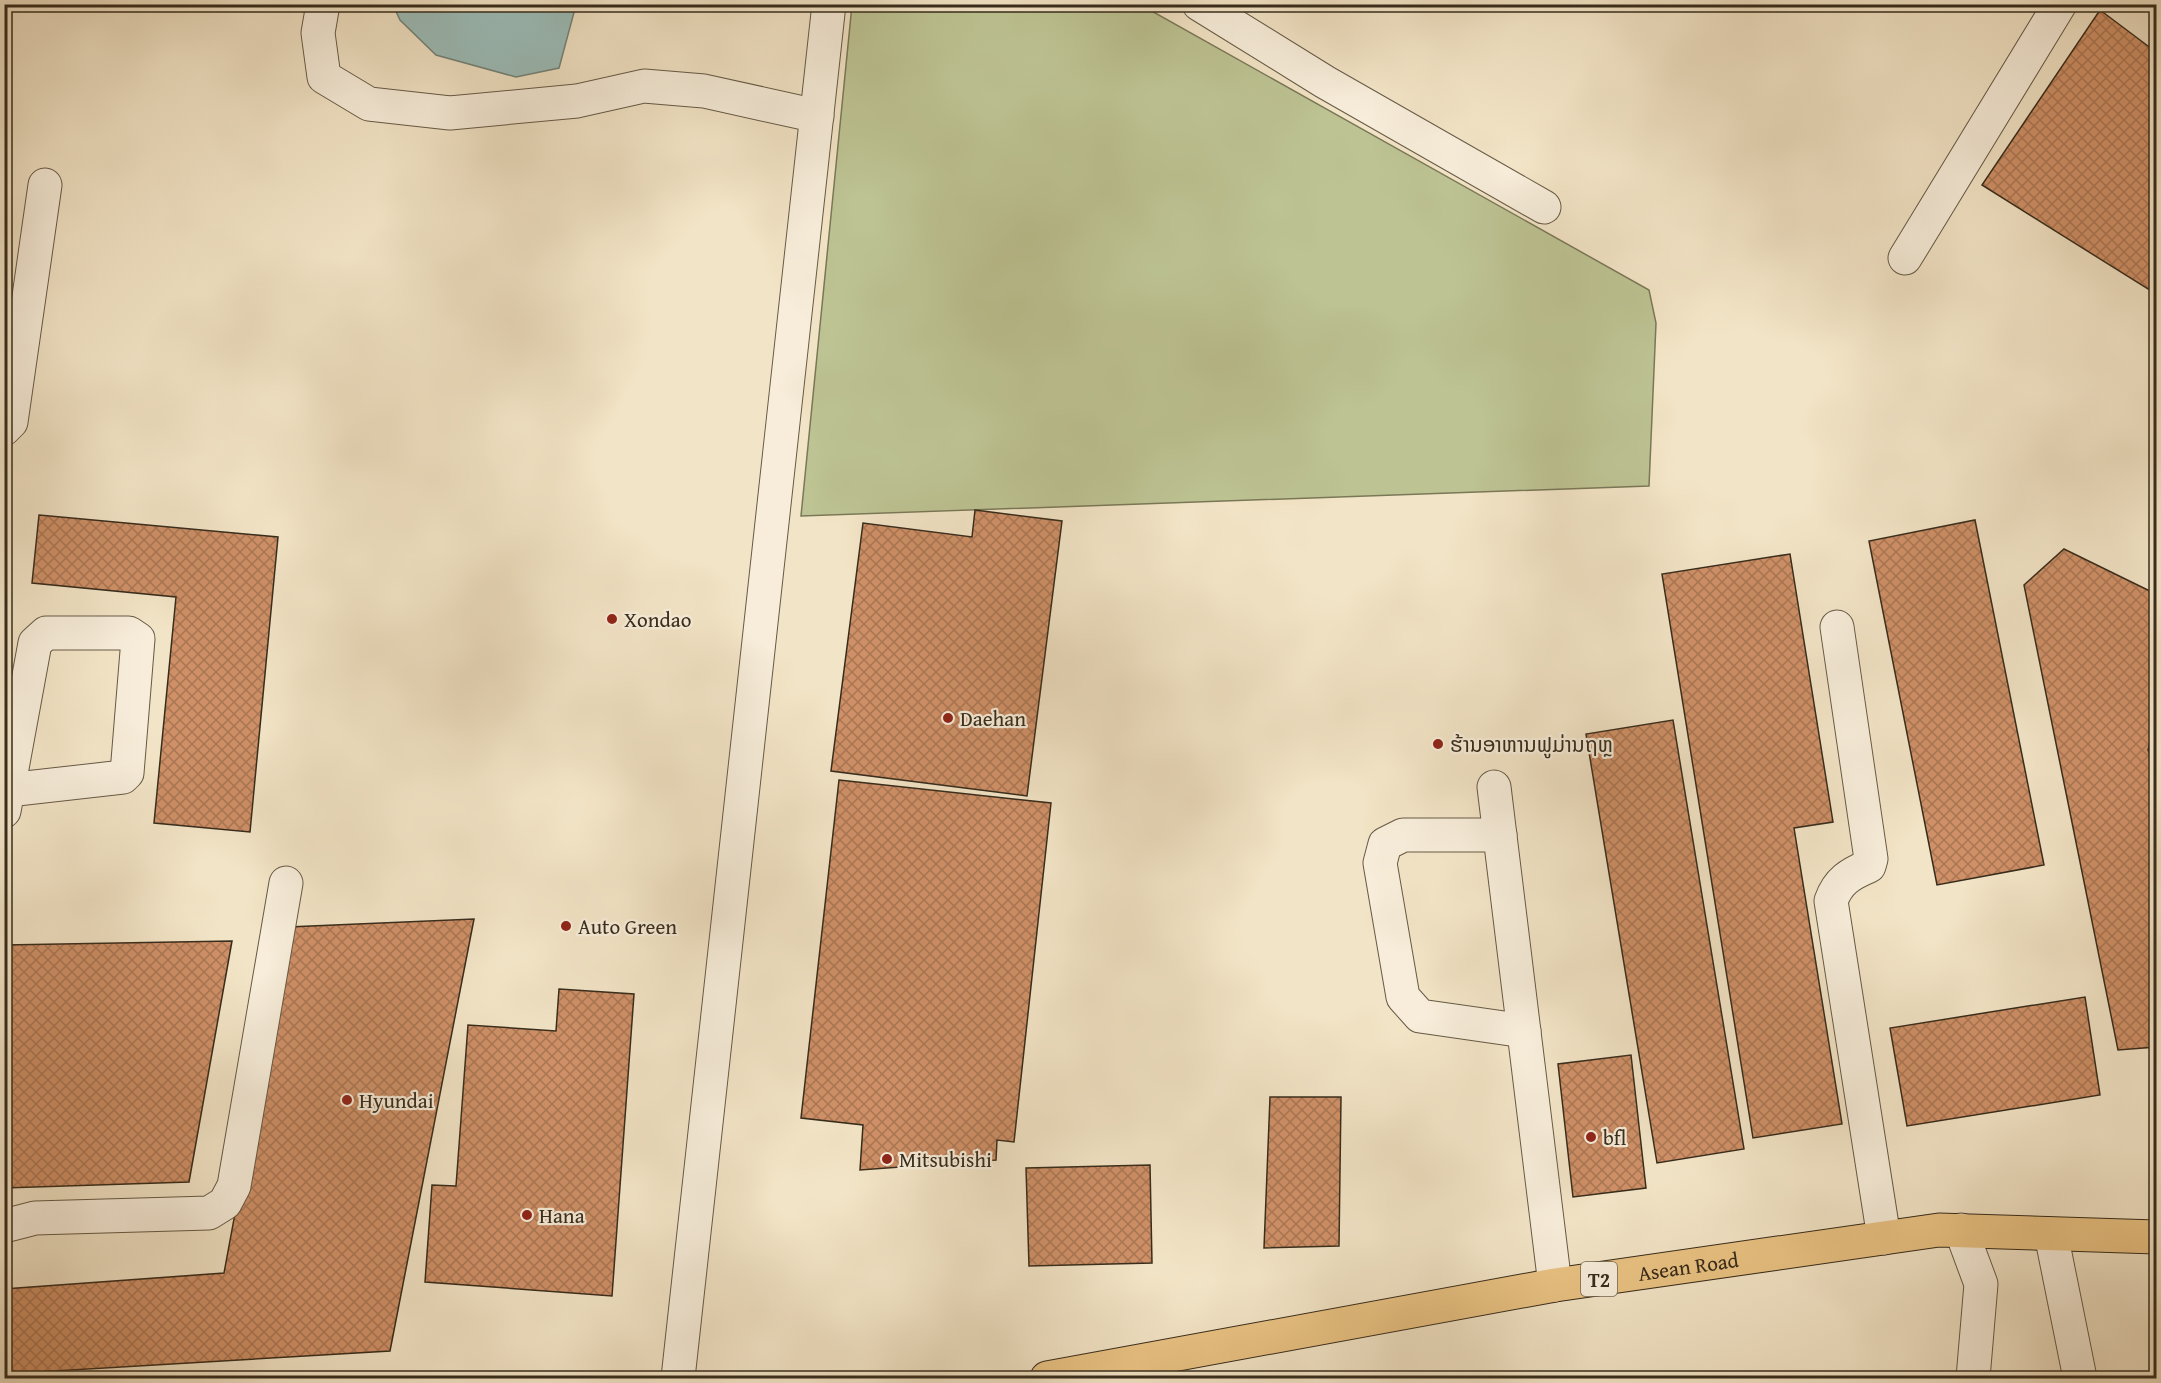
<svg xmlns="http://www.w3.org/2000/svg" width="2161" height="1383" viewBox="0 0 2161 1383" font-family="'Gentium Book Plus','Noto Sans Lao',serif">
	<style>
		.grass { fill: #bdc393; stroke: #7a7858; stroke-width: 1.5 }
		.water { fill: #9cbeba; stroke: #74847b; stroke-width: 1.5 }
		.building { fill: url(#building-cross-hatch); stroke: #372c1c; stroke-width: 1.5 }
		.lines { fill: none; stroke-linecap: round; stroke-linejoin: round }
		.minor-casing { stroke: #665a46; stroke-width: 35 }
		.major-casing { stroke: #372c1c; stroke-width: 35 }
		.minor { stroke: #f7edda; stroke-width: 33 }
		.major { stroke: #e9c283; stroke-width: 33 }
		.poi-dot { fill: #8f2418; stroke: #f7edda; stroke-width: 2 }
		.labels { text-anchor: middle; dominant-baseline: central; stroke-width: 4.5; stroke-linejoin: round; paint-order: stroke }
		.shield { fill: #f7edda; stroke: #716655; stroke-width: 1.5 }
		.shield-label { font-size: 20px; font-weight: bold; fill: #372c1c }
		.poi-label { font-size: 21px; fill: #372c1c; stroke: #f7edda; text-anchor: start }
		.street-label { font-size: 21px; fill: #372c1c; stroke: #f7edda }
	</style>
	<defs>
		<pattern id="building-cross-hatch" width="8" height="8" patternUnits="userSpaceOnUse" patternTransform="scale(1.5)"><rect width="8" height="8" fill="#cf9067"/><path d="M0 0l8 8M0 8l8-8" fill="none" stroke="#a97654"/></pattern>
	</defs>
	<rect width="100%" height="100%" fill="#f2e4c6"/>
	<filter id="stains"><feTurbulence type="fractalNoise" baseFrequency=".00333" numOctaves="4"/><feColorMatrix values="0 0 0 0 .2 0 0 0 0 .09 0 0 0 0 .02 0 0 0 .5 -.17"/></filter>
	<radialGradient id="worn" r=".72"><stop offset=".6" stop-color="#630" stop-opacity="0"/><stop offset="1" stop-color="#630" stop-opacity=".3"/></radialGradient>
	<path class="grass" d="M852 5H1141L1649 290 1656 323 1649 486 801 516Z"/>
	<path class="water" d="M393 5H576L559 68 516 77 436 55 400 20Z"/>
	<g class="building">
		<path d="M2100 10 2156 52V294L1982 185Z"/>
		<path d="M975 510 1062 521 1027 796 831 771 863 523 972 537Z"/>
		<path d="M39 515 278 537 250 832 154 823 176 597 32 583Z"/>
		<path d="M1975 520 2044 865 1937 885 1869 541Z"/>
		<path d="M2064 549 2156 594V723L2148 750 2156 768V1047L2118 1050 2024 585Z"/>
		<path d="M1790 554 1833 822 1794 828 1842 1124 1753 1138 1662 574Z"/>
		<path d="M1673 720 1744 1149 1657 1163 1586 734Z"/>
		<path d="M839 780 1051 803 1014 1142 997 1140 996 1160 860 1170 863 1125 801 1118Z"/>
		<path d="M474 919 390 1351 4 1374V1289L224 1273 288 927Z"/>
		<path d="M232 941 189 1182 4 1188V945Z"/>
		<path d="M559 989 634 994 612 1296 425 1282 432 1185 456 1186 468 1025 556 1031Z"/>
		<path d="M2085 997 2100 1095 1907 1126 1890 1028Z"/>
		<path d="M1631 1055 1646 1188 1573 1197 1558 1064Z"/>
		<path d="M1270 1097H1341L1339 1246 1264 1248Z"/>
		<path d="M1150 1165 1152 1263 1029 1266 1026 1168Z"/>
	</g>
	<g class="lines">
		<g class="minor-casing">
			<g id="minor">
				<path d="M323 4 318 33 324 77 369 104 450 113 577 101 644 86 704 91 817 116"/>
				<path d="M1199 4 1325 82 1544 207"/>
				<path d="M1905 258 2060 4"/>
				<path d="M4 429 11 422 45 185"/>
				<path d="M1837 627 1871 859 1869 866C1850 874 1838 881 1831 901L1884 1238"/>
				<path d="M1494 787 1555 1285"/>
				<path d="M4 811 8 790 35 643 46 633H129L138 639 127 773 123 777 8 790"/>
				<path d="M1500 835H1403L1385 844 1380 863 1403 997 1420 1016 1524 1031"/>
				<path d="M4 1226 35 1218 209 1213 225 1203 234 1186 286 883"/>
				<path d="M1961 1230 1981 1284 1973 1378"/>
				<path d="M2051 1234 2080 1378"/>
				<path d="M678 1378 829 4"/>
			</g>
		</g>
		<g class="major-casing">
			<g id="major">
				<path id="s1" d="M1047 1378 1555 1285 1939 1230 2156 1237"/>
			</g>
		</g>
		<use href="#minor" class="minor"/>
		<use href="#major" class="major"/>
	</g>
	<g class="poi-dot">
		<circle cx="612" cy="619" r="6"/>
		<circle cx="948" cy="718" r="6"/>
		<circle cx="1438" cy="744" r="6"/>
		<circle cx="566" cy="926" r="6"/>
		<circle cx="347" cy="1100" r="6"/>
		<circle cx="1591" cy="1137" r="6"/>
		<circle cx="887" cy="1159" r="6"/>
		<circle cx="527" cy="1215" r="6"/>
	</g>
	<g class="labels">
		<rect class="shield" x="1581" y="1262" width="36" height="34" rx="4.5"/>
		<g class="shield-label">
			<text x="1599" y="1279">T2</text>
		</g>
		<g class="poi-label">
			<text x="624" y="619">Xondao</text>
			<text x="960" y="718">Daehan</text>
			<text x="1450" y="744">ຮ້ານອາຫານຟູມ່ານຖຫຼ</text>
			<text x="578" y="926">Auto Green</text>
			<text x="359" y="1100">Hyundai</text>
			<text x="1603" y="1137">bfl</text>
			<text x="899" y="1159">Mitsubishi</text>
			<text x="539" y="1215">Hana</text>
		</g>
		<g class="street-label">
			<text stroke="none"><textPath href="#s1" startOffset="651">Asean Road</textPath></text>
		</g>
	</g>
	<rect width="2161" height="1383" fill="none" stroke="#f2e4c6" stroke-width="24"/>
	<rect x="6" y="6" width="2149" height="1371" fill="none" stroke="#372c1c" stroke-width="3"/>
	<rect x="12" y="12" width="2137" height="1359" fill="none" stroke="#372c1c" stroke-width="1.5"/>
	<rect width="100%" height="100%" filter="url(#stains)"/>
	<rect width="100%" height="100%" fill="url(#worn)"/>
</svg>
